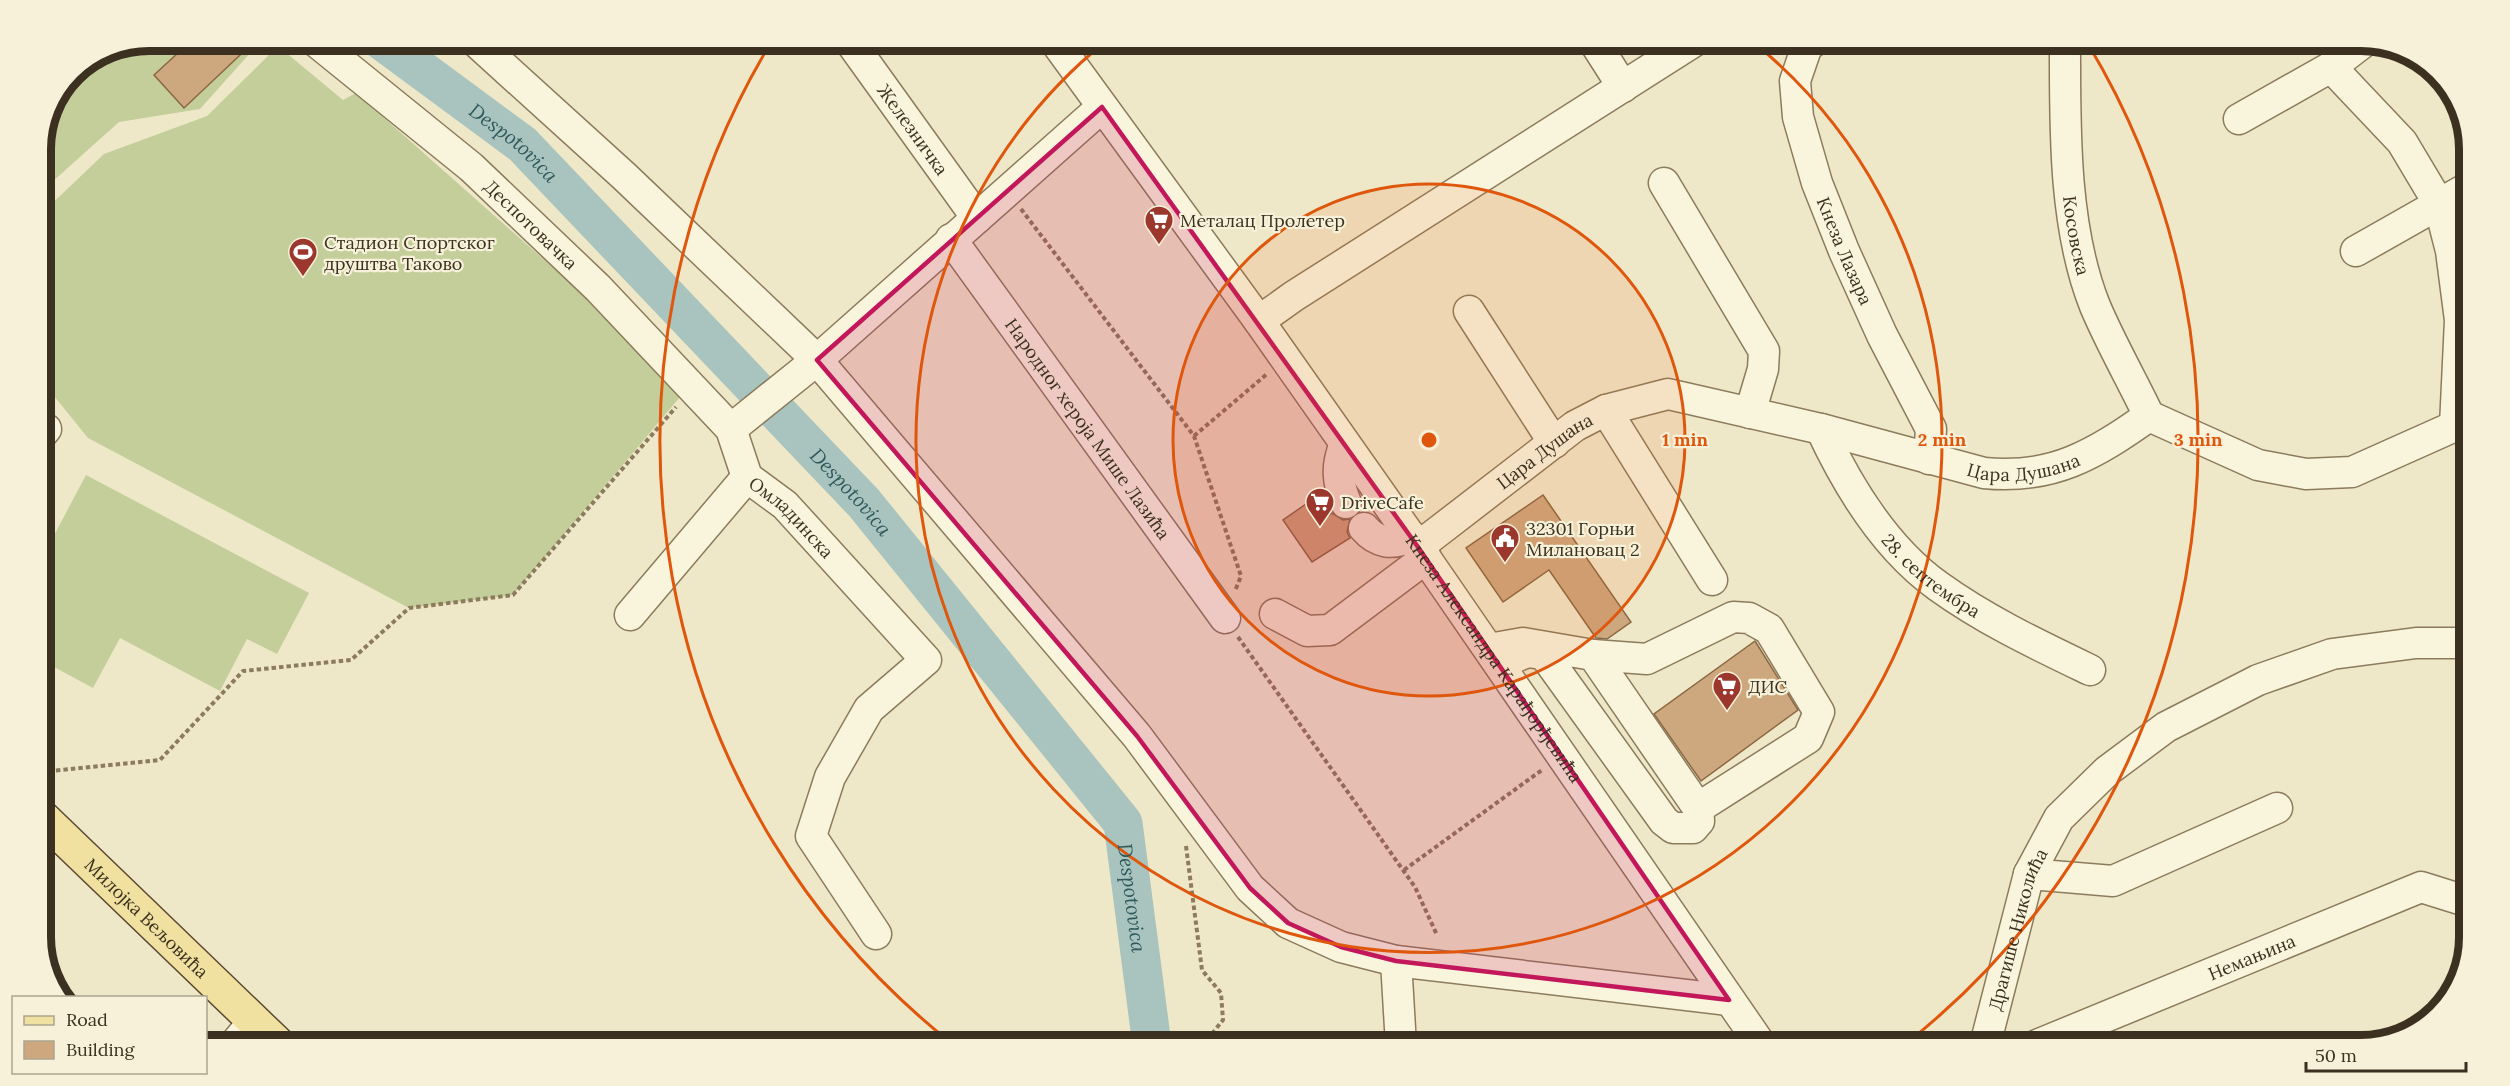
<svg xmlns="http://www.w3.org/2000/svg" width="2510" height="1086" viewBox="0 0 2510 1086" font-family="Lora,serif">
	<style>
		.grass { fill: #c3ce9b }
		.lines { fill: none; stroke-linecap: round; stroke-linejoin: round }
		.river { stroke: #a9c3be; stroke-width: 39 }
		.building { fill: #cda77e; stroke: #8b6742; stroke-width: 1.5 }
		.minor-casing { stroke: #8c7b5d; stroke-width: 33 }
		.major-casing { stroke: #5a4831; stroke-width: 36 }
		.path { stroke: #8c7b5d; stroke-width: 4; stroke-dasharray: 4.5 3; stroke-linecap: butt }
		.minor { stroke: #f9f4dc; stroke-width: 30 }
		.major { stroke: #f1e1a1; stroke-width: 33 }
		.marked { fill: #c2185b; fill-opacity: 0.2; stroke: #c2185b; stroke-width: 4.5; stroke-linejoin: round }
		.ring { fill: none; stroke: #df570d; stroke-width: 3 }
		.labels { text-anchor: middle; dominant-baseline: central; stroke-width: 4.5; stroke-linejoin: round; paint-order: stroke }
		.street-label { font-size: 18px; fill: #3c3120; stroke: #f6f1d8 }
		.poi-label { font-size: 18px; fill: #3c3120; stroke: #f6f1d8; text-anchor: start }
		.water-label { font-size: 20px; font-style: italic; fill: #305a5c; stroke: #f6f1d8 }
		.rim { fill: none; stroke: #3c3120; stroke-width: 8 }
		.centre { fill: #df570d; stroke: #f6f1d8; stroke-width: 3 }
		.ring-label { font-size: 18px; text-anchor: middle; font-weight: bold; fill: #df570d; stroke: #f6f1d8; stroke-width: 4.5; stroke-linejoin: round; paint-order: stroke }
	</style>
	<rect width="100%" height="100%" fill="#efe8c8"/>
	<g class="grass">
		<path d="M149 41H261L200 109 119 122 42 191 48 199 41 206V143L73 72 108 49Z"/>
		<path d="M278 46 343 100 356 93 637 342 680 397 513 595 409 608 88 438 41 380V214L104 154 207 116Z"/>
		<path d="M86 475 309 593 277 654 247 639 220 691 120 638 93 688 41 660V560Z"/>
	</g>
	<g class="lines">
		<path class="river" id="s1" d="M381 40 522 144 864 503 1123 823 1152 1045"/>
	</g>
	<g class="building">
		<path d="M192 40H256L184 108 154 75Z"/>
		<path d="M1543 495 1631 622 1607 639 1596 638 1549 570 1503 602 1466 548Z"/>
		<path d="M1306 504 1319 522 1332 513 1343 520 1350 519 1347 532 1350 538 1312 562 1283 520Z"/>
		<path d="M1755 641 1798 710 1701 781 1654 714Z"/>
	</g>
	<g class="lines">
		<g class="minor-casing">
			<g id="minor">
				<path id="s2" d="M314 40 471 167 598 288 731 429 747 477 785 505 926 660 869 709 830 777 811 836 876 934"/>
				<path d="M474 40 624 176 817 360 1137 736 1250 888 1288 923 1341 947 1396 961 1729 1000"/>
				<path id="s3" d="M849 40 977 218"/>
				<path id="s4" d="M1054 40 1259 321 1418 547 1761 1045"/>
				<path d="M1593 40 1623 87"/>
				<path id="s5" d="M1816 40 1807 46 1795 81 1798 117 1817 183 1844 251 1882 335 1931 429 1929 459"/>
				<path id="s6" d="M2065 40C2065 125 2063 226 2095 306 2111 344 2132 380 2149 416"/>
				<path d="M2331 67 2402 142 2439 204 2451 251 2460 320 2455 426"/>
				<path d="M2239 119 2331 67 2365 41"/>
				<path d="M1664 183 1764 351 1763 369 1750 413"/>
				<path id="s7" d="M951 239 1225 618"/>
				<path d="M2356 251 2469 187"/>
				<path d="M1469 311 1554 443"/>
				<path d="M1259 321 1294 296 1696 40"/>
				<path d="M1606 410 1712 580"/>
				<path d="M731 429 817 360 1102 107"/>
				<path id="s8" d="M1821 429C1848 487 1885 548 1938 586 1985 620 2038 645 2090 670"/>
				<path d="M41 435 46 429"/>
				<path d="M1345 444C1336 465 1337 482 1346 503"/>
				<path d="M1364 528C1377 543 1393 546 1411 536"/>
				<path id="s9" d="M1418 547 1575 426 1606 410 1668 394 1821 429 1984 473C2053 480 2095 454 2149 416L2258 465 2306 474 2352 472 2455 426 2469 417"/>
				<path d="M1275 614 1307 631 1330 630 1426 558"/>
				<path d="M630 615 747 477"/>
				<path d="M1489 649 1523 643 1593 655 1698 808 1699 821 1693 828H1673L1664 821 1546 657C1528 646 1517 657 1500 665"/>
				<path d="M1593 655 1647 659 1733 617 1749 618 1769 629 1819 712 1808 738 1698 808"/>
				<path d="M2029 874 2113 881 2277 808"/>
				<path d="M1396 961 1401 1045"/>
				<path d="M234 1045 253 1022"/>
				<path id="s10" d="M1985 1045 2029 874 2059 818 2107 771 2166 727 2258 680 2332 654 2416 643H2469"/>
				<path id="s11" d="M2037 1045 2421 887 2469 902"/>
			</g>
		</g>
		<g class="major-casing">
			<g id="major">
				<path id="s12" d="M41 816 279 1045"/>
			</g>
		</g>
		<g class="path">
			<path d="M1021 209 1194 436 1241 576 1235 591"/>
			<path d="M1194 436 1267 374"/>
			<path d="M1238 637 1415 887 1437 935"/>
			<path d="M41 772 160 760 243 671 351 660 409 608 513 595 676 407"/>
			<path d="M1186 846 1202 970 1221 993 1223 1020 1207 1040V1045"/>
			<path d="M1404 870 1542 770"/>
		</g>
		<use href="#minor" class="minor"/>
		<use href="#major" class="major"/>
	</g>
	<path class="marked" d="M1102 107 1418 547 1729 1000 1396 961 1341 947 1288 923 1250 888 1137 736 817 360Z"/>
	<circle cx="1429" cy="440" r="256" fill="#df570d" fill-opacity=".12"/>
	<g class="ring">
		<circle cx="1429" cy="440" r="256"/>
		<path d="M1752 41A513 513 0 1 1 1106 41"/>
		<path d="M950 1042A769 769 0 0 1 770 44M2088 44A769 769 0 0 1 1908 1042"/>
	</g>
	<defs>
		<g id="supermarket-pin" transform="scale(1.5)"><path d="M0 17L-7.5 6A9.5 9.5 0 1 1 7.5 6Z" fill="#9b372c" stroke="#f6f1d8"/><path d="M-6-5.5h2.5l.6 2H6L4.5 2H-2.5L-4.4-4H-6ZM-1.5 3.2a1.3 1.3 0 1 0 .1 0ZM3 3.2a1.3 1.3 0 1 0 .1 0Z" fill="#fff"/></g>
		<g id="stadium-pin" transform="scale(1.5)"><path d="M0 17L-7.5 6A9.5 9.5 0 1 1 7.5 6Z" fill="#9b372c" stroke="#f6f1d8"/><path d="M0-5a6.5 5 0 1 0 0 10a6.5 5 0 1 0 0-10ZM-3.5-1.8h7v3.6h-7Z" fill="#fff"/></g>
		<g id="civic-pin" transform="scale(1.5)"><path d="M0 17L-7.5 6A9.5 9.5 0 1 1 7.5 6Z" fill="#9b372c" stroke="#f6f1d8"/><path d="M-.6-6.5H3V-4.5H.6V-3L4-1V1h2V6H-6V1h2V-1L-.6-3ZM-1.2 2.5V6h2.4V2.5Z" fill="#fff"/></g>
	</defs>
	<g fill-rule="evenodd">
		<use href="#supermarket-pin" x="1159" y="220"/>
		<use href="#stadium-pin" x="303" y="252"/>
		<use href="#supermarket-pin" x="1320" y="502"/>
		<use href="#civic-pin" x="1505" y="538"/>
		<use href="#supermarket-pin" x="1727" y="686"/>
	</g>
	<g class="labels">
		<g class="street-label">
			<text stroke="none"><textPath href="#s3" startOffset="110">Железничка</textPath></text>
			<text stroke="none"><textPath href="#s2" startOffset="285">Деспотовачка</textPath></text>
			<text stroke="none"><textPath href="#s6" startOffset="196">Косовска</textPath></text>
			<text stroke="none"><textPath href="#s5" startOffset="226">Кнеза Лазара</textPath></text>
			<text stroke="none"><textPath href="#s7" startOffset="234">Народног хероја Мише Лазића</textPath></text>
			<text stroke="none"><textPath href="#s9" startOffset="159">Цара Душана</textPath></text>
			<text stroke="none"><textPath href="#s9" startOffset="663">Цара Душана</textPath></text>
			<text stroke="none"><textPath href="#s2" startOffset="682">Омладинска</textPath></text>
			<text stroke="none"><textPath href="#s8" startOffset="186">28. септембра</textPath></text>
			<text stroke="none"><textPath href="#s4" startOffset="759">Кнеза Александра Карађорђевића</textPath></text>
			<text stroke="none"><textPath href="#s12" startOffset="147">Милојка Вељовића</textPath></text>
			<text stroke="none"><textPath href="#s10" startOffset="120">Драгише Николића</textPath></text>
			<text stroke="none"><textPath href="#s11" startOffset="232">Немањина</textPath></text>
		</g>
		<g class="poi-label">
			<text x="1180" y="220">Металац Пролетер</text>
			<text x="324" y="242">Стадион Спортског<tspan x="324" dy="21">друштва Таково</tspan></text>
			<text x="1341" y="502">DriveCafe</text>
			<text x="1526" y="528">32301 Горњи<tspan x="1526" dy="21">Милановац 2</tspan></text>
			<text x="1748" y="686">ДИС</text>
		</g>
		<g class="water-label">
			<text stroke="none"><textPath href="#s1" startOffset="168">Despotovica</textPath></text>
			<text stroke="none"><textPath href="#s1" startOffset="654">Despotovica</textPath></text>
			<text stroke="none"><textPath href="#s1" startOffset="1158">Despotovica</textPath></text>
		</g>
	</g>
	<path d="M0 0H2510V1086H0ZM149 51H2361A98 98 0 0 1 2459 149V937A98 98 0 0 1 2361 1035H149A98 98 0 0 1 51 937V149A98 98 0 0 1 149 51Z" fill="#f6f1d8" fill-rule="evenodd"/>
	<path class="rim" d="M149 51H2361A98 98 0 0 1 2459 149V937A98 98 0 0 1 2361 1035H149A98 98 0 0 1 51 937V149A98 98 0 0 1 149 51Z"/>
	<circle cx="1429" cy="440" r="9" class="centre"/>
	<g class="ring-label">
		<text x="1685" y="446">1 min</text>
		<text x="1942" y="446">2 min</text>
		<text x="2198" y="446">3 min</text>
	</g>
	<rect x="12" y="996" width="195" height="78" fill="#f6f1d8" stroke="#aca48e" stroke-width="1.5"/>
	<rect x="24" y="1016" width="30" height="9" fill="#f1e1a1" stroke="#aca48e" stroke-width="1.5"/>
	<text x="66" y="1026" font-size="18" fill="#3c3120">Road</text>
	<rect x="24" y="1041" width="30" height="18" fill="#cda77e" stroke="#aca48e" stroke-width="1.5"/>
	<text x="66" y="1056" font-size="18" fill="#3c3120">Building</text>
	<path d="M2306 1062v9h160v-9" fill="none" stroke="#3c3120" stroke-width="3"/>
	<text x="2315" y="1062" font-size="18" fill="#3c3120" stroke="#f6f1d8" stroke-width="4.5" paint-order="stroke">50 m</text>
</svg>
